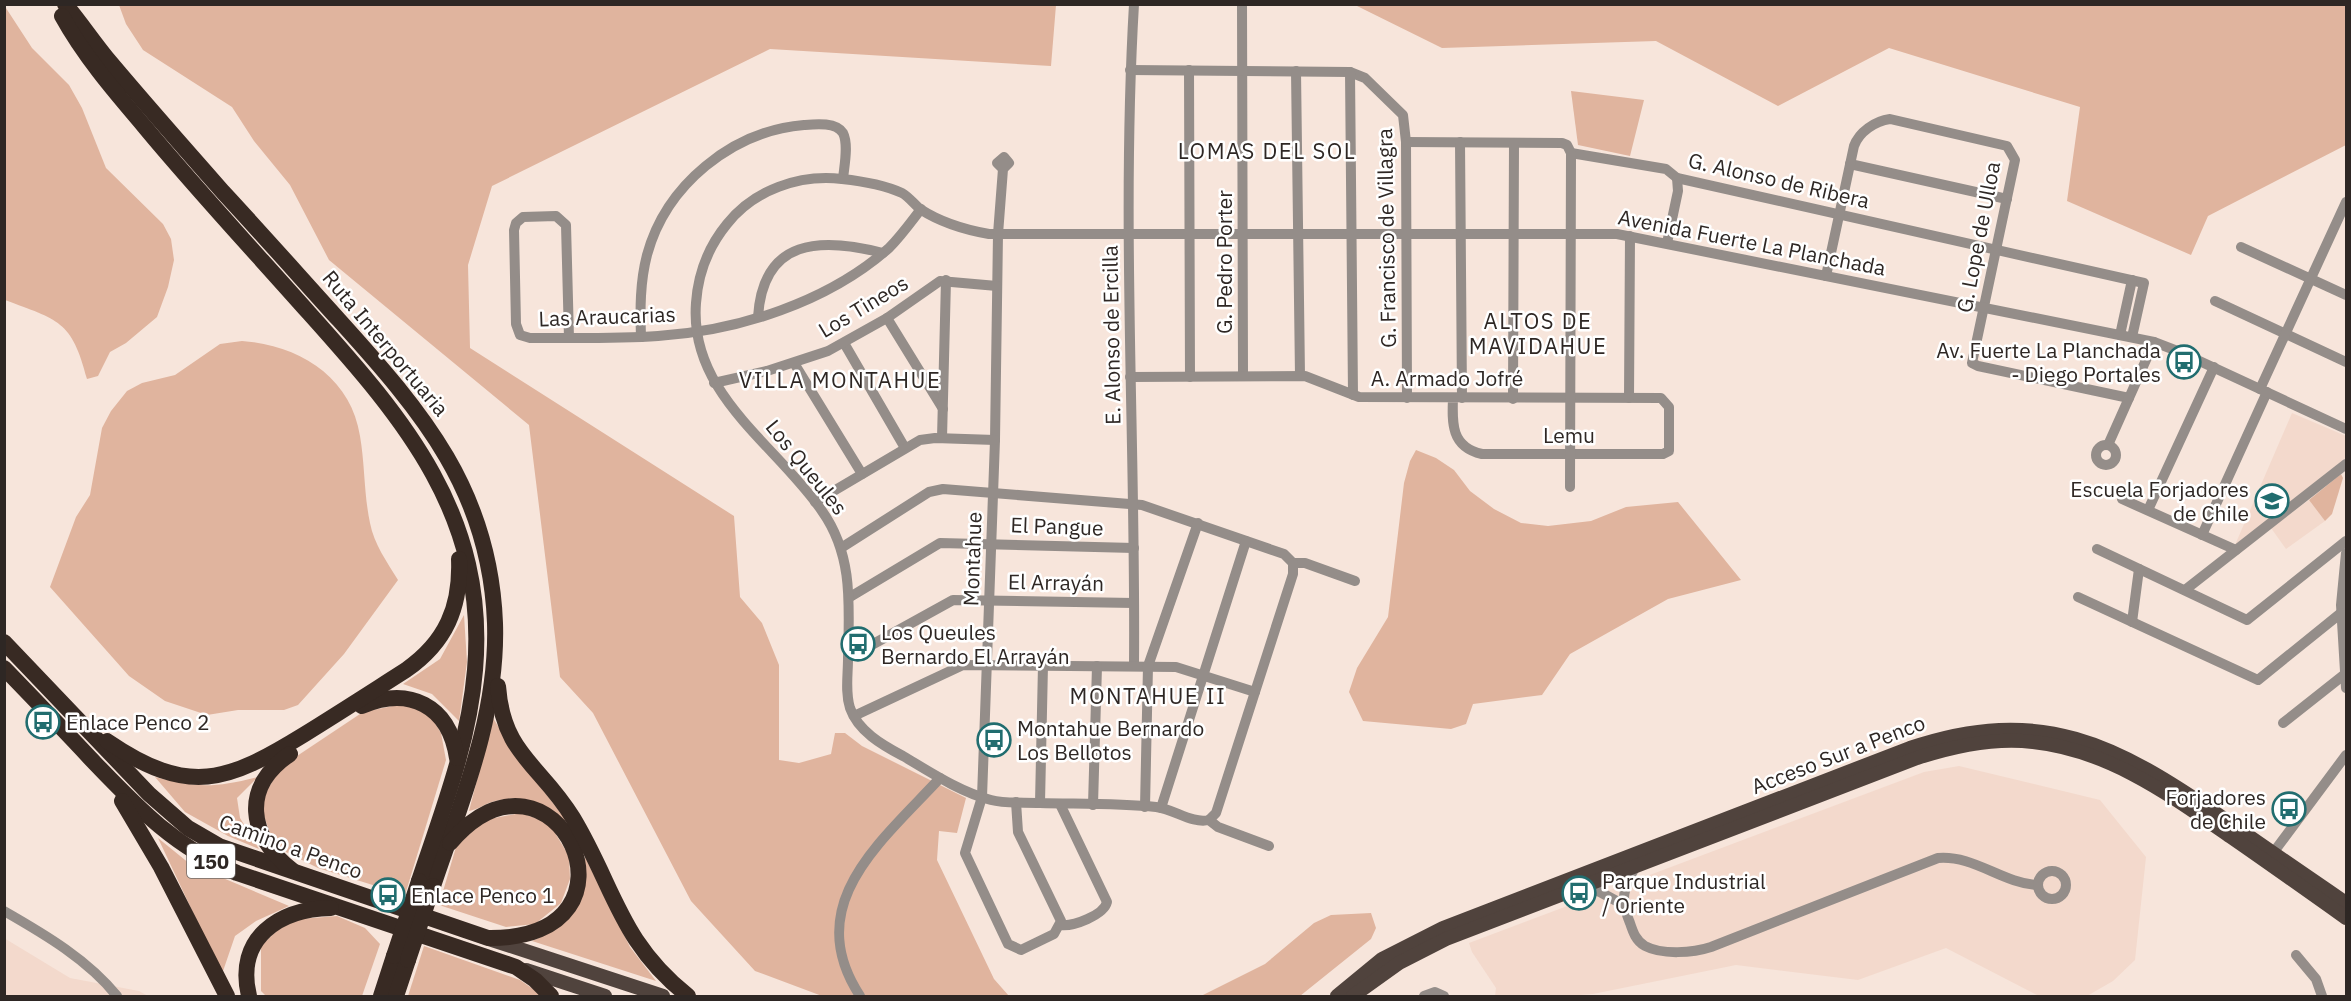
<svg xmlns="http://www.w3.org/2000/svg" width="2351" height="1001" viewBox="0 0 2351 1001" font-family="'IBM Plex Sans',sans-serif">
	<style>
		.built { fill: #f3d9cc }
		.green { fill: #e0b49e }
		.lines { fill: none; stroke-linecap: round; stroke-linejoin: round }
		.minor { stroke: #948d89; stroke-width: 10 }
		.major { stroke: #50433d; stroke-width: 14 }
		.highway { stroke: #382a23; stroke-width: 16 }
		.highway-bridge { stroke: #382a23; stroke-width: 16 }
		.labels { text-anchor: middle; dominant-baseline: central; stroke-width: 5; stroke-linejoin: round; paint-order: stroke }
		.shield { fill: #fff; stroke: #6d6866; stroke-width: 1.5 }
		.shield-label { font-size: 20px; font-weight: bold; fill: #2e2724 }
		.street-label { font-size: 21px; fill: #2e2724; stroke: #fff }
		.poi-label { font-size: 21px; fill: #2e2724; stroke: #fff; text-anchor: start }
		.neighbourhood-label { font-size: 22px; letter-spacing: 1.5px; fill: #2e2724; stroke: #fff }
	</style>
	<rect width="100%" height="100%" fill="#f7e5db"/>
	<g class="built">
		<path d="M2292 413 2346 436V458L2235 545Z"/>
		<path d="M2309 500 2325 521 2286 549 2271 528Z"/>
		<path d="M1959 766 2100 800 2146 857 2135 960 2113 981 2087 996H2039L1946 948 1858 980 1736 965 1593 994 1568 996H1495L1496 988 1472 952 1469 943 1924 772Z"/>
		<path d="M4 938 70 978 139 991 148 996H5Z"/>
	</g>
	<g class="green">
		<path d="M4 5 32 48 69 85 82 108 106 168 163 224 171 239 174 260 168 287 157 317 126 343 110 352 98 376 87 379C72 320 58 320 5 300Z"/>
		<path d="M119 5H1056L1051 66 770 49 492 186 468 265 470 348 734 516 740 597 762 623 779 665V760L799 763 831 754 835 733H845L862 746 966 798 957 833 939 831 937 860 994 979 1009 996H822L755 971 691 901 593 713 560 677 529 425 329 260 290 185 254 141 232 107 143 50 126 24Z"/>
		<path d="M1355 5H2346V145L2208 216 2191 255 2067 201 2080 107 1889 48 1778 106 1656 41 1442 48Z"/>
		<path d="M1571 91 1644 100 1630 156 1578 145Z"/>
		<path d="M242 341C299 345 351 377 360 436 365 465 364 495 370 523 374 544 387 562 398 580L344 654 298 705 284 710H238L207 715 165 701 129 676 50 587 76 517 90 495 102 428 111 411 127 391 142 383 175 375 220 344Z"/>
		<path d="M1416 450 1436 458 1454 470 1470 491 1494 509 1521 523 1548 526 1591 521 1626 507 1678 502 1741 580 1668 599 1570 654 1542 695 1473 704 1466 724 1451 729 1363 721 1349 692 1357 668 1388 617 1404 483 1410 461Z"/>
		<path d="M2341 474 2343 478 2332 514 2325 521 2309 500Z"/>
		<path d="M464 615 467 662 459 721 432 694 403 684 440 659Z"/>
		<path d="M403 704 430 715 441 733 446 760 405 895 318 868 286 852 272 839 264 816V795L282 766 363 712Z"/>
		<path d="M493 718 516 755 569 824C548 806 525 793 495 801 486 803 477 810 469 811Z"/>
		<path d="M155 777C198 788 214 788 258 777L237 798 240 818 259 849 228 836 185 812Z"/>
		<path d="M521 813 549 823 569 856 570 879 561 903 535 924 506 927 439 905 456 847 484 820Z"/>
		<path d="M158 838 190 864 289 906 256 921 235 936 222 974Z"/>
		<path d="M585 857 630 947 656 981 532 941C567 927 586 894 585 857Z"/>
		<path d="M1371 913 1376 928 1371 939 1300 996H1184L1203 995 1265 964 1314 923 1331 915Z"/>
		<path d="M337 916 365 928 380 944 362 996H266L261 991V946L288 920Z"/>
		<path d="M424 946 520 980 543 996H408Z"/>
	</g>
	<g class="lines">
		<g class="minor">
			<path d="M1242 4 1243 376"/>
			<path d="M1130 70 1350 72 1365 78 1403 115 1406 142 1407 398"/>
			<path d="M1189 70 1190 377"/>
			<path d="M1296 71 1300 376"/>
			<path d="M1350 72 1353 395"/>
			<path d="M1406 142 1562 143 1567 145 1571 153"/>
			<path d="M1460 142 1462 398"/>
			<path d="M1571 153 1666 169 1677 178 2144 283 2132 337"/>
			<path d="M1850 164 2007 199"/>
			<path d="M1003 169 997 163 1004 157 1009 163 1003 169 998 234 995 440 982 797 965 853 1008 944 1021 950 1054 934 1061 921 1018 832 1016 802"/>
			<path d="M1667 243 1678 191 1677 178"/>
			<path d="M2241 247 2346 295"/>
			<path d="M1826 276 1854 146C1859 132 1875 121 1890 119L2007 146 2015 160 1972 363 1978 366 2129 398"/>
			<path d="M2215 301 2346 362"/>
			<path d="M758 317C763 238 821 237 883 253"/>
			<path d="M887 318 943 409"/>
			<path d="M2120 335 2132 280"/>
			<path d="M641 337C640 309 640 282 647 255 666 185 732 131 804 125 816 124 836 122 843 133 849 145 844 167 843 179"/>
			<path d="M569 338 566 225 556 216 523 217 516 223 514 230 516 324 520 335 530 338C573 338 616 339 658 336 738 331 828 302 889 248 901 236 911 222 921 209"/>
			<path d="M844 343 905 448"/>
			<path d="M794 363 862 474"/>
			<path d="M1130 377 1305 376 1359 397 1661 398 1669 407V451L1663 454H1482C1451 447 1452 423 1453 398"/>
			<path d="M714 383 767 371 828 351 887 318 940 281 997 286"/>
			<path d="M2260 389 2346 202"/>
			<path d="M1629 398 1630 236"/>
			<path d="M1513 399 1514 143"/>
			<path d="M942 438 946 280"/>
			<path d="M2108 445 2154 342"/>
			<circle cx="2106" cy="455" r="10"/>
			<path d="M1570 487 1571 153"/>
			<path d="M2122 499 2236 550"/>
			<path d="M815 502 920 440 935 438 995 440"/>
			<path d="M2148 510 2214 367"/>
			<path d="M2202 535 2267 392"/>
			<path d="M841 548 929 492 943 489 1142 505 1284 554 1293 563"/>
			<path d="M2097 549 2247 620 2346 541"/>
			<path d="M2346 553 2341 605 2346 688"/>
			<path d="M1293 563H1305L1355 581"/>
			<path d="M2185 590 2346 464"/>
			<path d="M850 597 940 543 1134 548"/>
			<path d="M2078 597 2258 680 2341 613"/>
			<path d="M2132 622 2139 569"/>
			<path d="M848 658 953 600 1134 603"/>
			<path d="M1134 666C1136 446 1121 225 1134 4"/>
			<path d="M854 716 963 665 1176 667 1255 692"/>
			<path d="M2283 723 2345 674"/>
			<path d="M1040 803 1043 665"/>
			<path d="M1060 804 1107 902C1104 915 1073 927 1060 925"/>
			<path d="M1093 805 1097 666"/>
			<path d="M1145 807 1148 666 1198 523"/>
			<path d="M1161 808 1246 541"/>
			<path d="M1209 820 1216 813 1293 574V563"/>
			<path d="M1269 846 1218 827 1209 820C1192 824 1174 809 1156 807 1118 803 1078 804 1040 803 1024 802 1006 804 991 800 960 792 930 772 903 756 882 745 858 731 850 708 845 692 848 675 848 659 849 607 854 556 822 511 776 444 689 394 696 303 698 274 709 246 727 224 754 190 799 174 842 179 861 181 884 185 902 193 909 197 914 204 920 209 940 222 966 230 989 234H1617L2154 342 2180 352 2346 429"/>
			<path d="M2273 853 2346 755"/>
			<path d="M1636 866C1623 888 1620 899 1630 923 1633 932 1636 941 1645 946 1662 955 1693 953 1711 947L1938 858C1974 855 2002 883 2037 885"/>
			<circle cx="2052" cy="885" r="14"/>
			<path d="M1582 886 1600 892 1622 904"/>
			<path d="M4 911C46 935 88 960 117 996"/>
			<path d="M2296 955 2316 979 2322 996"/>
			<path d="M860 996C800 904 882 841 940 778"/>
			<path d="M1424 996 1435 992 1444 996"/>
		</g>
		<g class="major">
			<path d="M489 939 663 996"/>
			<path d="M526 970 605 996"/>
			<path d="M1337 996 1382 959 1443 928 1910 748C2041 704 2116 744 2223 818 2264 847 2305 875 2346 903"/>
			<path d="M1353 996 1399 963 1446 939 1917 758C1954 746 1994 737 2033 742 2109 750 2170 795 2231 837 2270 864 2308 891 2346 918"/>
		</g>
		<g class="highway">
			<path d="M65 4C81 23 94 43 110 62 147 106 185 149 223 192 262 234 300 277 339 320 423 413 490 491 495 623 498 715 462 800 433 886"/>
			<path d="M62 16C84 56 115 92 144 126 197 190 254 251 309 313 405 420 488 516 475 670 469 743 442 812 419 881"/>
			<path d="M4 642 149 794 188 828 219 846 488 938C659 940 554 721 450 843"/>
			<path d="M4 668C33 698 62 728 90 758 137 807 174 847 237 873L516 967 535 980 551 996"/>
			<path d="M498 686C503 755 541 765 573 818 615 888 619 941 688 996"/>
			<path d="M362 706C409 686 449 705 457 758"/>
			<path d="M107 741C189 797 227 782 305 734 339 713 373 691 406 670 446 642 461 607 459 559"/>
			<path d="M290 754C241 787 248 836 292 870"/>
			<path d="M122 801 161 867 227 996"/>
			<path d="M249 996C235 938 279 909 331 908"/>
			<path d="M381 996 394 956"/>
			<path d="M396 996 408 960"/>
		</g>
		<g class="highway-bridge">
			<path d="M394 956 419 881"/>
			<path d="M408 960 433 886"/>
		</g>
	</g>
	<defs>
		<g id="bus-ring" transform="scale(1.725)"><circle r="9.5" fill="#fff" stroke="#216d6f" stroke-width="1.5"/><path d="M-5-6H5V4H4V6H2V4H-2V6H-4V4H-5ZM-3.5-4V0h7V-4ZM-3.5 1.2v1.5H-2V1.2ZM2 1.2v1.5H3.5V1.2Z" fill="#216d6f"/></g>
		<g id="school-ring" transform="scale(1.725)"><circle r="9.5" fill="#fff" stroke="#216d6f" stroke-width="1.5"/><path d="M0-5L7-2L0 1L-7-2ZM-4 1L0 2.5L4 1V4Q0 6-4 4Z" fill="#216d6f"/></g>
	</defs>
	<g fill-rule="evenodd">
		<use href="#bus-ring" x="2184" y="362"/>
		<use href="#school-ring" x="2272" y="501"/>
		<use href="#bus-ring" x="858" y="644"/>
		<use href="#bus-ring" x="43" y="722"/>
		<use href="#bus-ring" x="994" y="740"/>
		<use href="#bus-ring" x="2289" y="809"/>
		<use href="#bus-ring" x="1579" y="893"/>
		<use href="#bus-ring" x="388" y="895"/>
	</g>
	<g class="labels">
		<rect class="shield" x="187" y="844" width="48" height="34" rx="4.5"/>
		<g class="shield-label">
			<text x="211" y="861">150</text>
		</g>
		<g class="street-label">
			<text transform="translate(1779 180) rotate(13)">G. Alonso de Ribera</text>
			<text transform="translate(1978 237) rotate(-79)">G. Lope de Ulloa</text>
			<text transform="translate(1386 238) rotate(-91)">G. Francisco de Villagra</text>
			<text transform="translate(1752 242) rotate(11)">Avenida Fuerte La Planchada</text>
			<text transform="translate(1224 262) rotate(-90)">G. Pedro Porter</text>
			<text transform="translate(863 306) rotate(-31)">Los Tineos</text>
			<text transform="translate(607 316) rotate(-2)">Las Araucarias</text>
			<text transform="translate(1111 335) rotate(-91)">E. Alonso de Ercilla</text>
			<text transform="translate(386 343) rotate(50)">Ruta Interportuaria</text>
			<text x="1447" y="378">A. Armado Jofré</text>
			<text x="1569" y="435">Lemu</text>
			<text transform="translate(807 467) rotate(51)">Los Queules</text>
			<text transform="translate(1057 526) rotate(2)">El Pangue</text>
			<text transform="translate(972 559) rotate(-88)">Montahue</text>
			<text transform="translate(1056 582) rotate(1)">El Arrayán</text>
			<text transform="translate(1838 754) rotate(-21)">Acceso Sur a Penco</text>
			<text transform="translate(291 846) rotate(20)">Camino a Penco</text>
		</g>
		<g class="poi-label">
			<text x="2161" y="350" text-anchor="end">Av. Fuerte La Planchada<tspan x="2161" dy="24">- Diego Portales</tspan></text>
			<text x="2249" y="489" text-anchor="end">Escuela Forjadores<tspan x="2249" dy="24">de Chile</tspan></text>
			<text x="881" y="632">Los Queules<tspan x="881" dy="24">Bernardo El Arrayán</tspan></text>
			<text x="66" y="722">Enlace Penco 2</text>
			<text x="1017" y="728">Montahue Bernardo<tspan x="1017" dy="24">Los Bellotos</tspan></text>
			<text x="2266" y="797" text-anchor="end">Forjadores<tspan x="2266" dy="24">de Chile</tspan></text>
			<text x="1602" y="881">Parque Industrial<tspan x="1602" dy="24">/ Oriente</tspan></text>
			<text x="411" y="895">Enlace Penco 1</text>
		</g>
		<g class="neighbourhood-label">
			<text x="1267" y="150">LOMAS DEL SOL</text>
			<text x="1538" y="320">ALTOS DE<tspan x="1538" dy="25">MAVIDAHUE</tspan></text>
			<text x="840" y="379">VILLA MONTAHUE</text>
			<text x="1148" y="695">MONTAHUE II</text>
		</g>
	</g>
	<rect width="2351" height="1001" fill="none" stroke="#2e2724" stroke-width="12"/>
</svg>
